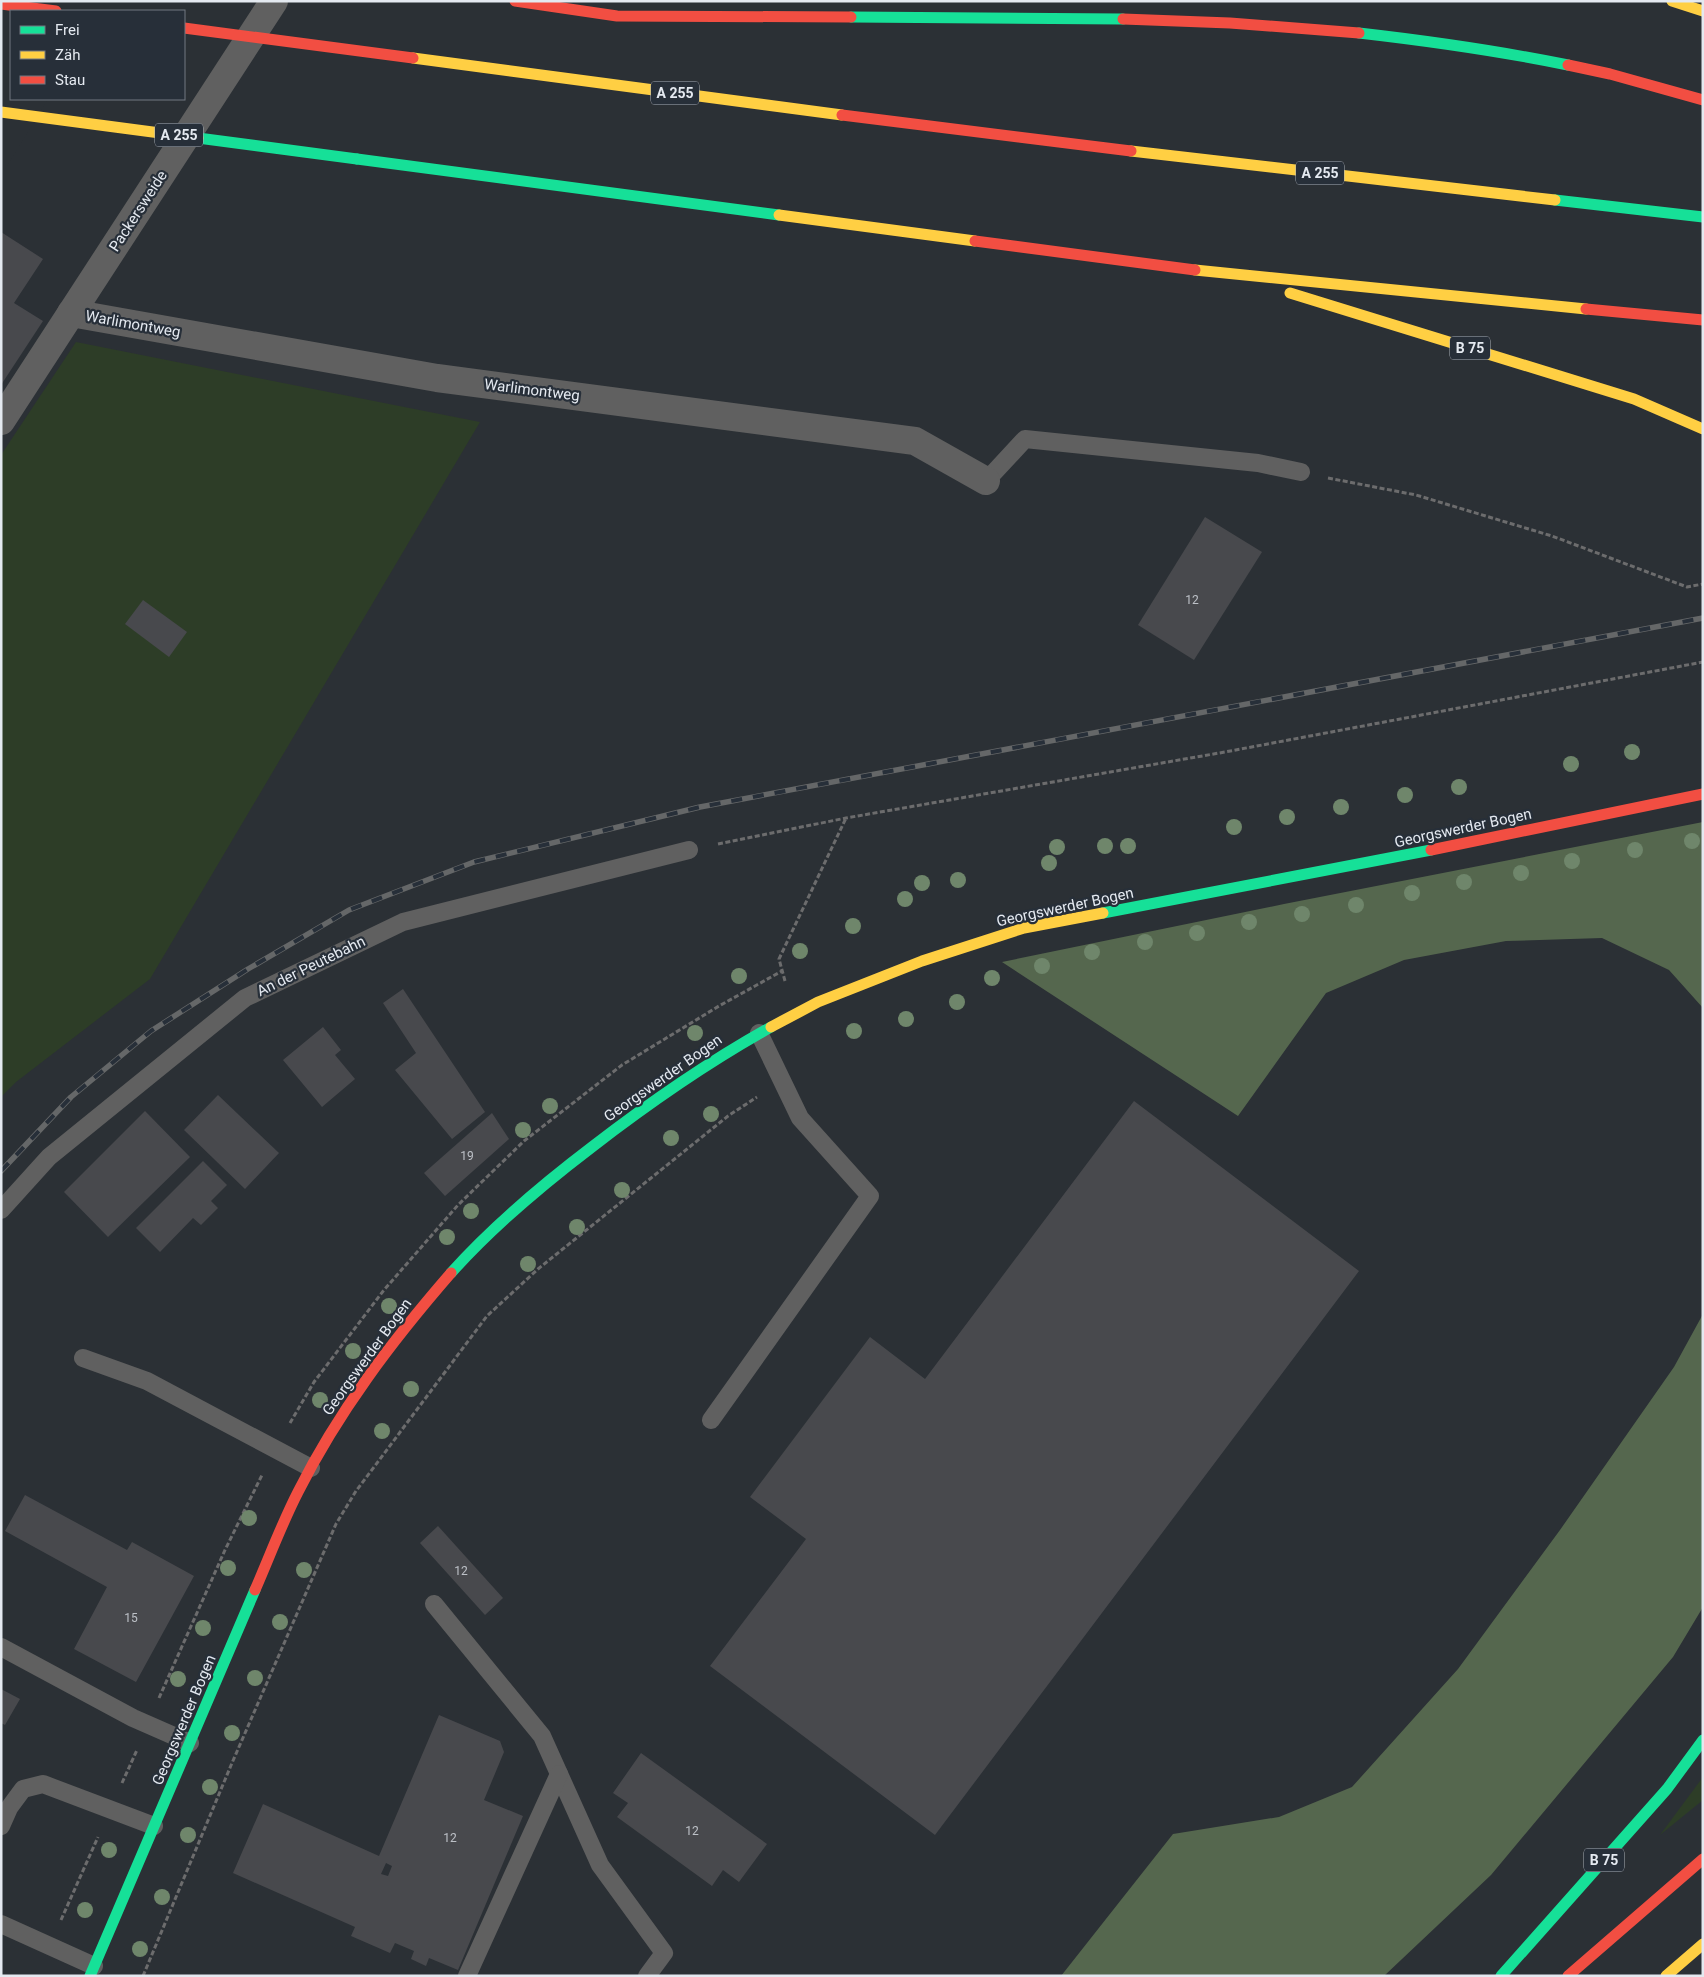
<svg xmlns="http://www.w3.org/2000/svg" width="1704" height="1977" viewBox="0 0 1704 1977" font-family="Roboto,sans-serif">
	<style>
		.green { fill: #2d3d27 }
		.forest { fill: #55674e }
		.pier { fill: #2b3035 }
		.building { fill: #48494d; fill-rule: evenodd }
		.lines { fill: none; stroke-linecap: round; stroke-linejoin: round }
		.path { stroke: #6c6c6d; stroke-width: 3; stroke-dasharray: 5 2.5; stroke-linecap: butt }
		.lane { stroke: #606060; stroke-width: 18 }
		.street { stroke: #606060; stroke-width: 28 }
		.fast { stroke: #16e098; stroke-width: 11 }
		.slow { stroke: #ffcf43; stroke-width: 11 }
		.jam { stroke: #f24e42; stroke-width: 11 }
		.rail-casing { stroke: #656768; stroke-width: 5.5 }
		.rail { stroke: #272f39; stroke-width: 4; stroke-dasharray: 11; stroke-linecap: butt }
		.fast-bridge { stroke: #16e098; stroke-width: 11 }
		.slow-bridge { stroke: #ffcf43; stroke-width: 11 }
		.jam-bridge { stroke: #f24e42; stroke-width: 11 }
		.tree { fill: #6f866b }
		.labels { text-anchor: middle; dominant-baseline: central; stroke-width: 4.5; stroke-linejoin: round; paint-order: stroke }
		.number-label { font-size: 12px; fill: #bdc1c7 }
		.shield { fill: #272f39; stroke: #abb1b9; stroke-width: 1 }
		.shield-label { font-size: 14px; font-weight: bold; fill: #e4e9f0 }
		.street-label { font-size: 15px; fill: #e4e9f0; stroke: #272f39 }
	</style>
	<rect width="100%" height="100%" fill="#2b3035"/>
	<g class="green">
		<path d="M76 342 480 422 150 979 16 1082 1 1097V455Z"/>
		<path d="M1703 1777V1800L1660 1835Z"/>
	</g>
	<g class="forest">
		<path d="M1703 822V1008L1669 970 1602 938 1506 941 1404 960 1326 993 1238 1116 1002 962 1284 904Z"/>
		<path d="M1703 1314V1607L1673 1657 1491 1875 1384 1976H1061L1173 1834 1279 1817 1352 1787 1458 1669 1560 1530 1674 1367Z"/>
	</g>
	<path class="pier" d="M1 1H106L100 11H11V99H48L1 176Z"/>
	<g class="building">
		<path d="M1 232 43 259 14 303 43 321 1 385Z"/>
		<path d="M1205 517 1262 552 1194 660 1138 625Z"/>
		<path d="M143 600 187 632 169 657 125 624Z"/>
		<path d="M403 989 485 1112 452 1139 395 1070 416 1053 383 1003Z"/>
		<path d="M323 1027 341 1050 335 1055 355 1079 322 1107 283 1060Z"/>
		<path d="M218 1095 279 1153 245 1189 184 1130Z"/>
		<path d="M1134 1101 1359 1271 935 1835 710 1666 806 1539 750 1497 870 1337 925 1379Z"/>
		<path d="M145 1111 190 1157 108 1237 64 1192Z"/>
		<path d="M492 1113 509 1139 445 1196 424 1173Z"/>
		<path d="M203 1161 227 1185 211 1201 218 1208 201 1225 193 1218 160 1252 136 1228Z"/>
		<path d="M25 1495 127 1550 132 1542 194 1576 136 1682 74 1649 107 1587 5 1531Z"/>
		<path d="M438 1526 503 1598 485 1615 420 1543Z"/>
		<path d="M1 1689 20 1699 5 1725 1 1723Z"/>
		<path d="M439 1715 500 1741 504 1752 484 1800 523 1816 458 1970 429 1958 426 1966 411 1959 414 1951 395 1943 390 1953 351 1936 355 1927 233 1873 263 1804 379 1856ZM386 1863 392 1866 388 1876 381 1874Z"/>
		<path d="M641 1753 767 1844 739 1882 723 1870 712 1886 617 1817 628 1803 613 1793Z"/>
	</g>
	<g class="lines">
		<g class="path">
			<path d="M1328 478 1416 495 1552 536 1687 587 1703 584"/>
			<path d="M718 844 846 818 1225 752 1703 662"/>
			<path d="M785 981 779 959 846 818"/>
			<path d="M290 1423 314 1382 384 1290 458 1205 524 1141 622 1065 719 1006 782 971"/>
			<path d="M159 1698 225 1550 262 1475"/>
			<path d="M122 1783 137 1750"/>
			<path d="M61 1920 98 1837"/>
			<path d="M143 1976 232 1763 336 1524 356 1491 487 1316 538 1269 728 1116 757 1097"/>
		</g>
		<g class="lane">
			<path d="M986 481 1025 439 1258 463 1301 472"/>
			<path d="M1 1210 49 1157 245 998 403 922 689 850"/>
			<path d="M83 1358 147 1381 311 1468"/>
			<path d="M711 1420 870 1196 800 1118 759 1033"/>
			<path d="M434 1604 542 1736 600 1865 664 1953 647 1976"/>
			<path d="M1 1647 133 1718 190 1743"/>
			<path d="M1 1826 9 1808 23 1789 43 1784 154 1826"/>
			<path d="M1 1924 94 1966"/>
			<path d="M467 1976 559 1774"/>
		</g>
		<g class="street">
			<path d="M71 313 437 378 915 441 986 481"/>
			<path d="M1 421 274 1"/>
		</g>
		<g class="fast">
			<path d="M851 17 1123 19"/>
			<path d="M1359 33C1429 41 1499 51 1568 65"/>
			<path d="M357 159 779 215"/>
			<path d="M1555 200 1703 217"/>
			<path d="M1103 913 1431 850"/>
			<path d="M451 1273C493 1226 542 1185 592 1147 649 1103 708 1062 771 1027"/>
			<path d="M90 1976 255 1590"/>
			<path d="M1501 1976 1667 1789 1703 1740"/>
		</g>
		<g class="slow">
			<path d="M1672 1 1703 11"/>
			<path d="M413 58 842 115"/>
			<path d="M1131 151 1555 200"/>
			<path d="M779 215 975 241"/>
			<path d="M1195 270 1586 309"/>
			<path d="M1290 293 1634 399 1703 429"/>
			<path d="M771 1027 818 1002 922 961 1024 928 1103 913"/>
			<path d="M1666 1976 1703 1944"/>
		</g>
		<g class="jam">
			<path d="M515 1 617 16 851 17"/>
			<path d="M1 4 56 11"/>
			<path d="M1123 19 1230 23 1359 33"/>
			<path d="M1568 65 1610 74 1703 100"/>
			<path d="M842 115 1131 151"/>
			<path d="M975 241 1195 270"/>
			<path d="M1586 309 1703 320"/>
			<path d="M1431 850 1703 794"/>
			<path d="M255 1590C269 1558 282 1523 298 1492 338 1412 392 1341 451 1273"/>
			<path d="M1568 1976 1703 1859"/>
		</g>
		<g class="rail-casing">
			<path id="rail" d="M1 1171 71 1097 151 1031 248 969 349 910 474 862 700 807 1703 618"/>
		</g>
		<use href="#rail" class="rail"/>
		<path class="fast-bridge" d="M198 138 357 159"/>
		<path class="slow-bridge" d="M1 112 198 138"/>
		<path class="jam-bridge" d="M184 28 413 58"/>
	</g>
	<g class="tree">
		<circle cx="1632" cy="752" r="8"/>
		<circle cx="1571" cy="764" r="8"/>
		<circle cx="1459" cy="787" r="8"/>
		<circle cx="1405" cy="795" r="8"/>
		<circle cx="1341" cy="807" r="8"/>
		<circle cx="1287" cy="817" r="8"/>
		<circle cx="1234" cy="827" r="8"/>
		<circle cx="1692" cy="841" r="8"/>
		<circle cx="1105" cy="846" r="8"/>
		<circle cx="1128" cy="846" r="8"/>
		<circle cx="1057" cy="847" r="8"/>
		<circle cx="1635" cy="850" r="8"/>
		<circle cx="1572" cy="861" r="8"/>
		<circle cx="1049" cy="863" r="8"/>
		<circle cx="1521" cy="873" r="8"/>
		<circle cx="958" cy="880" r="8"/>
		<circle cx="1464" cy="882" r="8"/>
		<circle cx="922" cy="883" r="8"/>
		<circle cx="1412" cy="893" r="8"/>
		<circle cx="905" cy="899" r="8"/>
		<circle cx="1356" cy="905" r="8"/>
		<circle cx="1302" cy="914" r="8"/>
		<circle cx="1249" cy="922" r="8"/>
		<circle cx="853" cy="926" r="8"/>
		<circle cx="1197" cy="933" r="8"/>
		<circle cx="1145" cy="942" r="8"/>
		<circle cx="800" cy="951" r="8"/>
		<circle cx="1092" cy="952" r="8"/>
		<circle cx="1042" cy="966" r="8"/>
		<circle cx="739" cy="976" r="8"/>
		<circle cx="992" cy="978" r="8"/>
		<circle cx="957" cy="1002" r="8"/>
		<circle cx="906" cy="1019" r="8"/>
		<circle cx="854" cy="1031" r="8"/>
		<circle cx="695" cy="1033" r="8"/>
		<circle cx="550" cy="1106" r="8"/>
		<circle cx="711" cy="1114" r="8"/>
		<circle cx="523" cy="1130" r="8"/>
		<circle cx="671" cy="1138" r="8"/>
		<circle cx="622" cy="1190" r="8"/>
		<circle cx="471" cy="1211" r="8"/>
		<circle cx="577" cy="1227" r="8"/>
		<circle cx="447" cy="1237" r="8"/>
		<circle cx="528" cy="1264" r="8"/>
		<circle cx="389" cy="1306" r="8"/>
		<circle cx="353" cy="1351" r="8"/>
		<circle cx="411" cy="1389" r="8"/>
		<circle cx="320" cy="1400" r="8"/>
		<circle cx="382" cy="1431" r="8"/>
		<circle cx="249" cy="1518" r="8"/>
		<circle cx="228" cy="1568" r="8"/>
		<circle cx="304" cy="1570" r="8"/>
		<circle cx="280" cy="1622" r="8"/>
		<circle cx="203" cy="1628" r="8"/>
		<circle cx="255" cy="1678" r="8"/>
		<circle cx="178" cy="1679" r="8"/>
		<circle cx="232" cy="1733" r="8"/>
		<circle cx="210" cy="1787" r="8"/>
		<circle cx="188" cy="1835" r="8"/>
		<circle cx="109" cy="1850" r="8"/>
		<circle cx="162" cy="1897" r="8"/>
		<circle cx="85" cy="1910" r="8"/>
		<circle cx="140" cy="1949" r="8"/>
	</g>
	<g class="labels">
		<g class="number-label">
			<text x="1192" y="600">12</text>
			<text x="467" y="1156">19</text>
			<text x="461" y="1571">12</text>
			<text x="131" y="1618">15</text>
			<text x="692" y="1831">12</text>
			<text x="450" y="1838">12</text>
		</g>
		<g class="shield">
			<rect x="651" y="81.5" width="48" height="23" rx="4"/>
			<rect x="155" y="123.5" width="48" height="23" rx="4"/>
			<rect x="1296" y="161.5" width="48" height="23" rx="4"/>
			<rect x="1450" y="336.5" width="40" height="23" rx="4"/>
			<rect x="1584" y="1848.5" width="40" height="23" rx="4"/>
		</g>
		<g class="shield-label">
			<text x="675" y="93">A 255</text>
			<text x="179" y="135">A 255</text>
			<text x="1320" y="173">A 255</text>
			<text x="1470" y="348">B 75</text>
			<text x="1604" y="1860">B 75</text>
		</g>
		<g class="street-label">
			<text transform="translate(138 211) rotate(-57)">Packersweide</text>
			<text transform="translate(133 324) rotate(10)">Warlimontweg</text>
			<text transform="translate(532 390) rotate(7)">Warlimontweg</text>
			<text transform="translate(1463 828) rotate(-12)">Georgswerder Bogen</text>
			<text transform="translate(1065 907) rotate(-12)">Georgswerder Bogen</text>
			<text transform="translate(311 966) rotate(-26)">An der Peutebahn</text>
			<text transform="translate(663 1078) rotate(-35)">Georgswerder Bogen</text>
			<text transform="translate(367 1357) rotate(-54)">Georgswerder Bogen</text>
			<text transform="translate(184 1720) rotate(-67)">Georgswerder Bogen</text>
		</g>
	</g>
	<rect width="1704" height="1977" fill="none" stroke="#e4e9f0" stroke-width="5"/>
	<rect x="10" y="10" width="175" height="90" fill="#272f39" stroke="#737982"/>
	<rect x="20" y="26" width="25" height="8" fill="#16e098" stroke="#737982"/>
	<text x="55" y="35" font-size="15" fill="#e4e9f0">Frei</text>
	<rect x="20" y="51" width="25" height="8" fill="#ffcf43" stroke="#737982"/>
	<text x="55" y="60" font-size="15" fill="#e4e9f0">Zäh</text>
	<rect x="20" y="76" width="25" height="8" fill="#f24e42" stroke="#737982"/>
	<text x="55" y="85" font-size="15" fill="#e4e9f0">Stau</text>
</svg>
